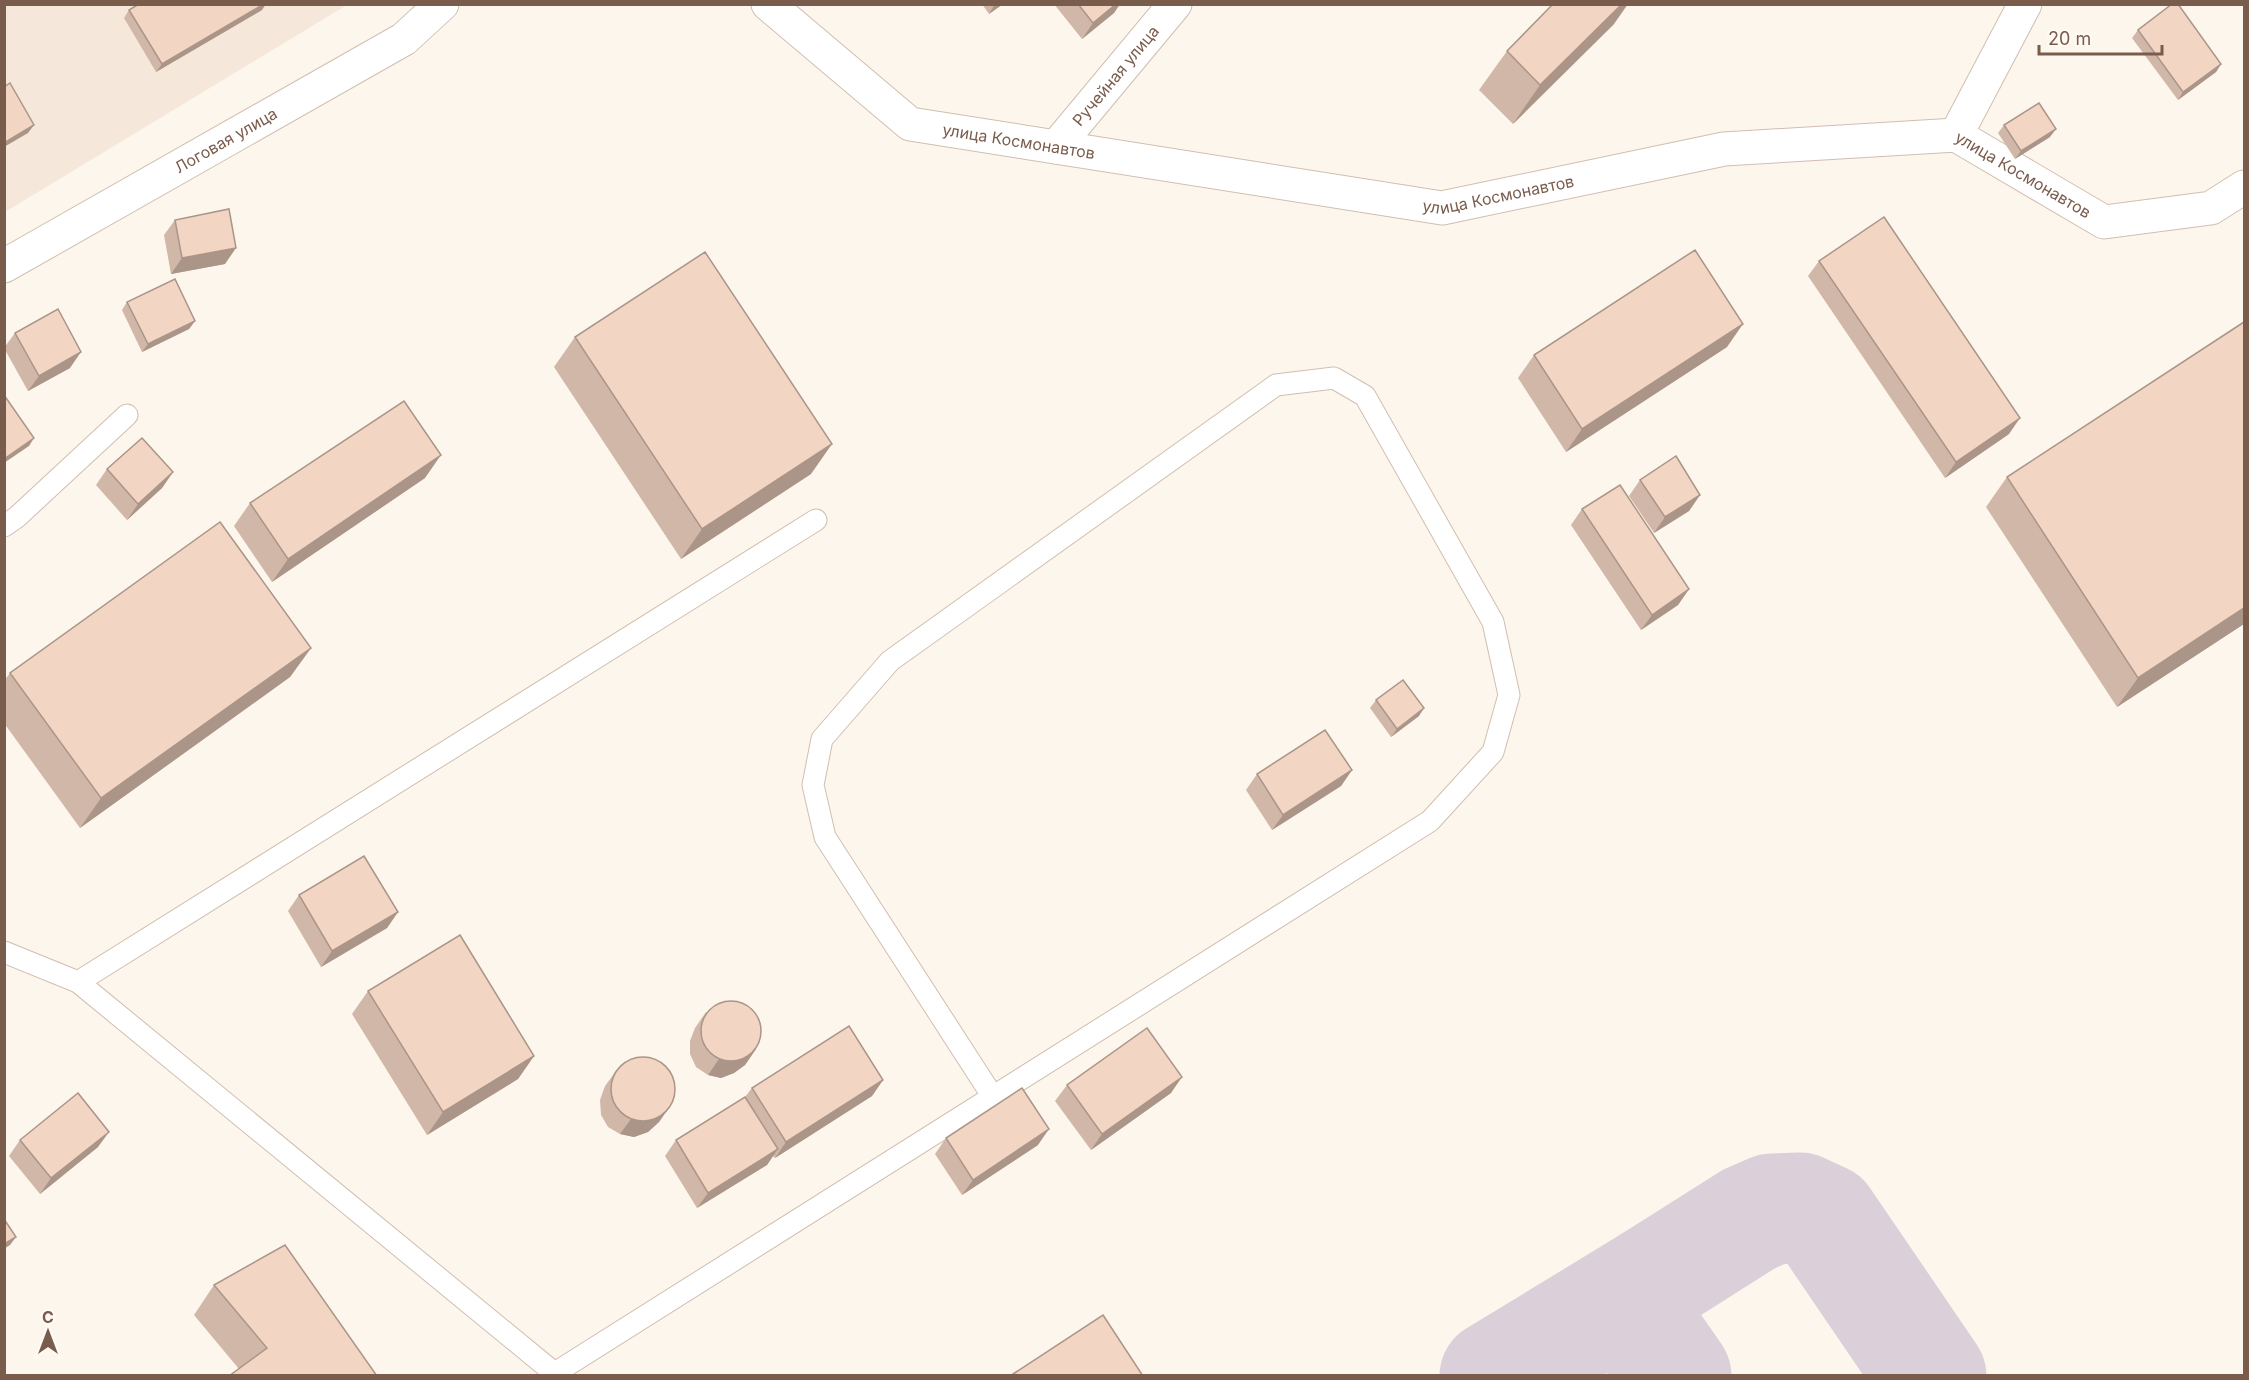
<svg xmlns="http://www.w3.org/2000/svg" width="2249" height="1380" viewBox="0 0 2249 1380" font-family="Inter,sans-serif">
	<style>
		.residential { fill: #f5e8da }
		.lines { fill: none; stroke-linecap: round; stroke-linejoin: round }
		.taxiway { stroke: #dbcfda; stroke-width: 111 }
		.lane-casing { stroke: #d1beb0; stroke-width: 23 }
		.street-casing { stroke: #d1beb0; stroke-width: 35 }
		.lane { stroke: #fff; stroke-width: 21 }
		.street { stroke: #fff; stroke-width: 33 }
		.wall { fill: #d1b7a8 }
		.shaded-wall { fill: #aa9588 }
		.building { fill: #f3d5c3; stroke: #aa9588; stroke-width: 1.5 }
		.labels { text-anchor: middle; dominant-baseline: central; stroke-width: 4.5; stroke-linejoin: round; paint-order: stroke }
		.street-label { font-size: 16px; fill: #7a5c4d; stroke: #fffaf3 }
	</style>
	<rect width="100%" height="100%" fill="#fdf6ec"/>
	<path class="residential" d="M5 5H347L5 212Z"/>
	<g class="lines">
		<g class="taxiway">
			<path d="M1651 1281C1632 1326 1652 1339 1676 1376"/>
			<path d="M1495 1376 1651 1281 1749 1219 1772 1209 1800 1208 1824 1219 1931 1376"/>
		</g>
		<g class="lane-casing">
			<g id="lane">
				<path d="M4 526 17 517 127 415"/>
				<path d="M4 952 78 982 558 1376"/>
				<path d="M78 982 816 520"/>
				<path d="M551 1376 555 1373 1430 821 1493 752 1509 695 1493 622 1365 396 1334 378 1276 385 890 661 822 739 813 785 825 837 993 1097"/>
			</g>
		</g>
		<g class="street-casing">
			<g id="street">
				<path id="s1" d="M768 4 910 124 1442 208 1724 149 1956 135 2104 222 2211 208 2244 187"/>
				<path d="M1956 135 2025 4"/>
				<path id="s2" d="M1056 147 1175 4"/>
				<path id="s3" d="M4 266 404 39 442 4"/>
			</g>
		</g>
		<use href="#lane" class="lane"/>
		<use href="#street" class="street"/>
	</g>
	<g class="wall">
		<path d="M982 4H1003L989 14Z"/>
		<path d="M1054 4H1120L1114 13 1082 39Z"/>
		<path d="M129 10H262L156 72 124 18Z"/>
		<path d="M1614 24 1513 124 1479 90 1507 51Z"/>
		<path d="M2138 30 2221 64 2216 72 2178 100 2132 38Z"/>
		<path d="M2004 125 2050 137 2015 159 1998 133Z"/>
		<path d="M175 220 225 264 171 274 164 235Z"/>
		<path d="M1819 261 2009 434 1945 478 1808 276Z"/>
		<path d="M127 302 195 321 189 329 142 352 122 310Z"/>
		<path d="M15 333 70 368 28 391 4 348Z"/>
		<path d="M575 337 811 474 681 559 554 367Z"/>
		<path d="M1727 347 1566 452 1518 378 1534 355Z"/>
		<path d="M107 469 173 472 162 488 127 520 96 485Z"/>
		<path d="M2007 477 2244 624 2117 707 1986 507Z"/>
		<path d="M425 478 272 582 234 526 250 503Z"/>
		<path d="M1640 480 1700 495 1689 511 1654 533 1629 496Z"/>
		<path d="M1582 509 1689 589 1678 605 1641 630 1571 525Z"/>
		<path d="M311 648 290 677 80 828 4 723V681L10 673Z"/>
		<path d="M1376 700 1419 716 1391 737 1370 708Z"/>
		<path d="M1352 770 1341 786 1272 830 1246 790 1257 774Z"/>
		<path d="M299 895 398 912 387 928 321 967 288 911Z"/>
		<path d="M368 991 534 1056 518 1079 427 1135 352 1014Z"/>
		<path d="M706 1012 756 1049 745 1065 734 1073 721 1078 708 1075 696 1067 690 1054V1041L695 1028Z"/>
		<path d="M616 1071 670 1106 659 1122 648 1132 634 1137 620 1134 608 1127 601 1115 600 1100 605 1086Z"/>
		<path d="M883 1080 872 1096 775 1158 773 1156 767 1165 697 1208 665 1156 676 1140 745 1097 752 1088Z"/>
		<path d="M1067 1085 1171 1093 1091 1150 1055 1101Z"/>
		<path d="M946 1138 1038 1145 962 1195 935 1154Z"/>
		<path d="M20 1140 98 1147 40 1194 9 1156Z"/>
		<path d="M214 1285 377 1376 239 1369 194 1315Z"/>
	</g>
	<g class="shaded-wall">
		<path d="M264 4H266L262 10 156 72 162 64Z"/>
		<path d="M995 4H1003L989 14Z"/>
		<path d="M1116 4H1120L1114 13 1082 39 1093 23Z"/>
		<path d="M1622 4H1628L1614 24 1513 124 1540 85Z"/>
		<path d="M2221 64 2216 72 2178 100 2183 92Z"/>
		<path d="M34 125 28 133 4 147V143Z"/>
		<path d="M2056 129 2050 137 2015 159 2021 151Z"/>
		<path d="M236 248 225 264 171 274 182 258Z"/>
		<path d="M195 321 189 329 142 352 148 344Z"/>
		<path d="M1743 324 1727 347 1566 452 1582 429Z"/>
		<path d="M81 352 70 368 28 391 39 376Z"/>
		<path d="M2020 418 2009 434 1945 478 1956 462Z"/>
		<path d="M34 438 29 446 4 463V459Z"/>
		<path d="M832 444 811 474 681 559 702 529Z"/>
		<path d="M441 455 425 478 272 582 288 559Z"/>
		<path d="M173 472 162 488 127 520 138 504Z"/>
		<path d="M1700 495 1689 511 1654 533 1665 517Z"/>
		<path d="M1689 589 1678 605 1641 630 1652 615Z"/>
		<path d="M2244 608V624L2117 707 2138 678Z"/>
		<path d="M311 648 290 677 80 828 101 798Z"/>
		<path d="M1424 708 1419 716 1391 737 1397 729Z"/>
		<path d="M1352 770 1341 786 1272 830 1283 815Z"/>
		<path d="M398 912 387 928 321 967 332 951Z"/>
		<path d="M756 1049 745 1065 734 1073 721 1078 708 1075 719 1059Z"/>
		<path d="M534 1056 518 1079 427 1135 443 1112Z"/>
		<path d="M1182 1077 1171 1093 1091 1150 1102 1134Z"/>
		<path d="M883 1080 872 1096 775 1158 786 1142Z"/>
		<path d="M670 1106 659 1122 648 1132 634 1137 620 1134 631 1119Z"/>
		<path d="M1049 1129 1038 1145 962 1195 973 1180Z"/>
		<path d="M109 1132 98 1147 40 1194 51 1178Z"/>
		<path d="M778 1149 767 1165 697 1208 708 1193Z"/>
		<path d="M16 1237 10 1245 4 1249V1244Z"/>
	</g>
	<g class="building">
		<path d="M139 4H264L162 64 129 10Z"/>
		<path d="M1078 4H1116L1093 23Z"/>
		<path d="M1553 4H1622L1540 85 1507 51Z"/>
		<path d="M2172 4H2178L2221 64 2183 92 2138 30Z"/>
		<path d="M10 83 34 125 4 143V87Z"/>
		<path d="M2039 103 2056 129 2021 151 2004 125Z"/>
		<path d="M229 209 236 248 182 258 175 220Z"/>
		<path d="M1884 217 2020 418 1956 462 1819 261Z"/>
		<path d="M1695 250 1743 324 1582 429 1534 355Z"/>
		<path d="M705 252 832 444 702 529 575 337Z"/>
		<path d="M175 279 195 321 148 344 127 302Z"/>
		<path d="M58 309 81 352 39 376 15 333Z"/>
		<path d="M2244 322V608L2138 678 2007 477Z"/>
		<path d="M4 395 34 438 4 459Z"/>
		<path d="M404 401 441 455 288 559 250 503Z"/>
		<path d="M142 438 173 472 138 504 107 469Z"/>
		<path d="M1676 456 1700 495 1665 517 1640 480Z"/>
		<path d="M1620 485 1689 589 1652 615 1582 509Z"/>
		<path d="M220 522 311 648 101 798 10 673Z"/>
		<path d="M1403 680 1424 708 1397 729 1376 700Z"/>
		<path d="M1325 730 1352 770 1283 815 1257 774Z"/>
		<path d="M364 856 398 912 332 951 299 895Z"/>
		<path d="M460 935 534 1056 443 1112 368 991Z"/>
		<circle cx="731" cy="1031" r="30"/>
		<path d="M849 1026 883 1080 786 1142 752 1088Z"/>
		<path d="M1147 1028 1182 1077 1102 1134 1067 1085Z"/>
		<circle cx="643" cy="1089" r="32"/>
		<path d="M1022 1088 1049 1129 973 1180 946 1138Z"/>
		<path d="M78 1093 109 1132 51 1178 20 1140Z"/>
		<path d="M745 1097 778 1149 708 1193 676 1140Z"/>
		<path d="M4 1219 16 1237 4 1244Z"/>
		<path d="M285 1245 377 1376H229L267 1348 214 1285Z"/>
		<path d="M1103 1315 1143 1376H1010Z"/>
	</g>
	<g class="labels">
		<g class="street-label">
			<text stroke="none"><textPath href="#s2" startOffset="93">Ручейная улица</textPath></text>
			<text stroke="none"><textPath href="#s3" startOffset="255">Логовая улица</textPath></text>
			<text stroke="none"><textPath href="#s1" startOffset="296">улица Космонавтов</textPath></text>
			<text stroke="none"><textPath href="#s1" startOffset="1323">улица Космонавтов</textPath></text>
			<text stroke="none"><textPath href="#s1" startOffset="782">улица Космонавтов</textPath></text>
		</g>
	</g>
	<rect width="2249" height="1380" fill="none" stroke="#7a5c4d" stroke-width="12"/>
	<g transform="translate(48 1332)" stroke="#fffaf3" stroke-width="4.5" paint-order="stroke">
	<path d="M0-4.5L10 22L0 15L-10 22Z" fill="#7a5c4d"/>
	<text y="-9" font-size="16" font-weight="bold" text-anchor="middle" fill="#7a5c4d">С</text>
	</g>
	<path d="M2039 45v9h123v-9" fill="none" stroke="#7a5c4d" stroke-width="3"/>
	<text x="2048" y="45" font-size="18" fill="#7a5c4d" stroke="#fffaf3" stroke-width="4.5" paint-order="stroke">20 m</text>
</svg>
